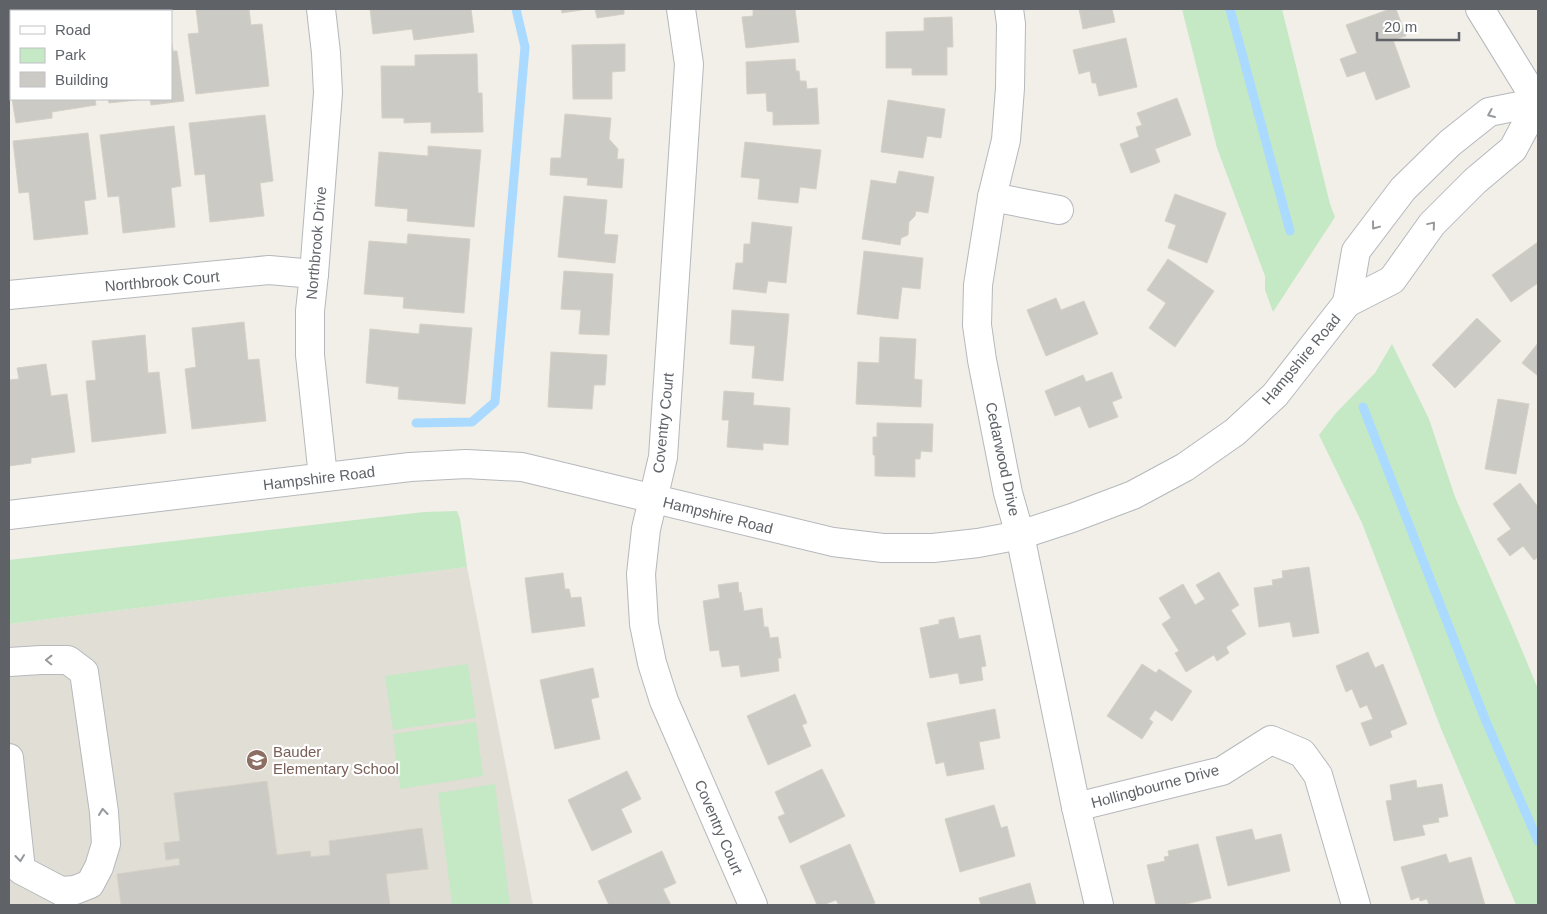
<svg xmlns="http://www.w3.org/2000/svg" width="1547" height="914" viewBox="0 0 1547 914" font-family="Helvetica,sans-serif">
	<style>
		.education { fill: #e1ded6 }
		.green { fill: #c5e8c5 }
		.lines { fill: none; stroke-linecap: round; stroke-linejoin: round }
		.stream { stroke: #aadaff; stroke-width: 9 }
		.building { fill: #cccac5; stroke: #d6d1c6 }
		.minor-casing { stroke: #b5b8bc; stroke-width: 30 }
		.minor { stroke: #fff; stroke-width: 28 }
		.oneway { stroke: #979a9d }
		.labels { text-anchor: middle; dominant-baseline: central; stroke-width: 4.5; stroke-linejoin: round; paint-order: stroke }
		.street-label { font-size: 15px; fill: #5f6368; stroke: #fff }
		.education-label { font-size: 15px; fill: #785e54; stroke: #fff; text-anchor: start }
	</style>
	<rect width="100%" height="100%" fill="#f1efe8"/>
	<path class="education" d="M467 567 533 905H9V624Z"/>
	<g class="green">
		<path d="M1182 9H1282L1330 204 1335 217 1273 312 1265 290V276L1217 148Z"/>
		<path d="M1392 344 1429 419 1455 497 1511 624 1538 689V905H1516L1514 900 1442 731 1362 523 1319 435 1336 413 1375 373Z"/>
		<path d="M457 511 460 519 467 567 9 624V560L424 512Z"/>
		<path d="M468 664 476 718 393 730 385 676Z"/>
		<path d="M476 722 483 776 400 789 393 734Z"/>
		<path d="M495 784 510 905H452L438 793Z"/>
	</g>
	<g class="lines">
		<g class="stream">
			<path d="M1230 9 1290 231"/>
			<path d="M1363 407 1485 719 1538 841"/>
			<path d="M416 423 472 422 495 402 525 47 516 9"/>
		</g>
	</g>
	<g class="building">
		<rect x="107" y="9" width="54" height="2"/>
		<path d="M196 9H249L251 25 262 24 269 86 196 94 188 34 199 33Z"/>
		<path d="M370 9H471L474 32 414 40 412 29 373 34Z"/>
		<path d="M561 9H587L562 13Z"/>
		<path d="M595 9H624V14L597 18Z"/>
		<path d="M753 9H795L799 42 746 48 742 17 753 16Z"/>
		<path d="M1079 9H1112L1115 22 1083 29Z"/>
		<path d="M1390 9H1396L1406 36 1393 40 1410 87 1376 100 1365 71 1347 77 1340 59 1357 53 1346 25Z"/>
		<path d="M952 17 953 47H947V75H912V68H886V32L924 31V18Z"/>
		<path d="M1126 38 1137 87 1099 96 1096 83H1092L1090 71 1079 74 1073 50Z"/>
		<path d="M171 40 173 51H177L184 101 151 105 150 99H171Z"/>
		<path d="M625 44V71L612 72V99H573L572 45Z"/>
		<path d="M477 54 478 93H482L483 132 431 133V122L404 123V118H382L381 66H415V55Z"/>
		<path d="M795 59 796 71H799L800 81H806L807 89 817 88 819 124 773 125V112L767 111 766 93 747 94 746 62Z"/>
		<path d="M9 69H11V92L9 74Z"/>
		<path d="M1177 98 1191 135 1155 149 1160 162 1131 173 1120 144 1139 137 1136 127 1142 125 1137 113Z"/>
		<path d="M12 99H95L96 105 52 112V118L16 123Z"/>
		<path d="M108 99H146L109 103Z"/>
		<path d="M888 100 945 109 941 138 927 136 923 158 881 152Z"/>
		<path d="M565 114 611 118 609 139 618 149 617 159H624L622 188 587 185 588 178 550 175 551 158H561Z"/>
		<path d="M265 115 273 181 260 183 264 216 210 222 205 174 195 175 189 123Z"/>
		<path d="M174 126 181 186 171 188 175 227 123 233 119 196 108 197 100 135Z"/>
		<path d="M88 133 96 199 84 201 88 234 34 240 29 192 19 193 13 141Z"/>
		<path d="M745 142 821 150 816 189 800 187 798 203 758 199 760 179 741 177Z"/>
		<path d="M428 146 481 150 474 227 407 221 408 209 375 206 379 152 428 156Z"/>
		<path d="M899 171 934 177 928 213 916 211 915 216 909 222 908 235 901 238 900 245 862 239 871 180 896 184Z"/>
		<path d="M1175 194 1226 213 1207 263 1168 248 1176 225 1165 221Z"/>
		<path d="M564 196 607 200 604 234 618 235 615 263 558 257Z"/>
		<path d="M752 222 792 227 786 283 768 281 766 293 733 289 736 263H743L744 244H750Z"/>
		<path d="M408 234 470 239 464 313 403 308 404 297 364 294 369 241 407 244Z"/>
		<path d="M1538 242V283L1511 302 1492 275Z"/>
		<path d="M864 251 923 258 920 289 902 287 898 319 857 314Z"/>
		<path d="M1168 259 1214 291 1175 347 1149 328 1166 303 1147 290Z"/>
		<path d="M564 271 613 274 609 335 579 334 581 310 561 309Z"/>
		<path d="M1056 298 1061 310 1084 301 1098 334 1046 356 1027 310Z"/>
		<path d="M732 310 789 314 783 381 752 378 755 346 730 344Z"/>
		<path d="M1477 318 1501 341 1455 388 1432 365Z"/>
		<path d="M244 322 248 360 259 359 266 421 192 429 185 369 196 367 192 328Z"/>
		<path d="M420 324 472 328 465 404 398 399 399 387 366 383 370 329 419 334Z"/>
		<path d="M145 335 148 373 159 372 166 433 92 442 86 381 96 380 92 341Z"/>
		<path d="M880 337 916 339 914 379 922 380 921 407 856 404 858 362 879 363Z"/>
		<path d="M1538 343V376L1522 363Z"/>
		<path d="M551 352 607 355 605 385H594L592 409 548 407Z"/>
		<path d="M46 364 51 396 67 394 75 452 31 458V463L9 466V380L19 379 17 368Z"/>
		<path d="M1112 372 1122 398 1112 402 1118 417 1089 428 1080 406 1055 416 1045 391 1083 375 1086 382Z"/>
		<path d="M724 391 754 393 753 405 790 408 788 445 763 443V450L727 447 729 420H722Z"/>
		<path d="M1498 399 1529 404 1516 474 1485 469Z"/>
		<path d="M877 423 933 424 932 452 921 451 920 459H915V477L875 476V455H873V437H877Z"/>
		<path d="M1520 483 1538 507V557L1534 560 1523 546 1510 556 1497 539 1511 529 1493 504Z"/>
		<path d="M1309 567 1319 633 1293 637 1290 622 1259 627 1254 588 1273 585 1272 580 1283 578 1282 571Z"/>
		<path d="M1219 572 1239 605 1231 610 1246 634 1226 647 1229 653 1217 661 1214 655 1186 672 1175 653 1179 651 1162 624 1171 618 1159 598 1183 584 1195 605 1205 599 1196 585Z"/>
		<path d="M563 573 565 589H569L571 598 581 597 585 626 532 633 525 578Z"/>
		<path d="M738 582 739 593 741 592 744 611 762 608 764 627H768L770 638 778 637 781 658H778L779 671 741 677 739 665 722 667 719 650 710 651 703 601 720 598 718 585Z"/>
		<path d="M954 617 959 639 980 635 986 666 981 667 983 680 960 684 958 673 930 678 920 628 939 624V620Z"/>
		<path d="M1368 652 1375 668 1383 664 1407 724 1390 731 1392 737 1370 746 1361 723 1373 719 1367 705 1360 708 1352 689 1346 692 1336 666Z"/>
		<path d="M1142 664 1156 673 1159 669 1192 691 1172 721 1155 710 1149 719 1153 722 1142 739 1107 716Z"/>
		<path d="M593 668 599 697 591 699 600 739 555 749 540 680Z"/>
		<path d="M795 694 807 723 802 725 811 746 768 765 747 716Z"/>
		<path d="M995 709 1000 738 979 742 984 769 947 776 944 762 936 764 927 723Z"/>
		<path d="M822 769 845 816 790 843 778 817 785 814 775 792Z"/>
		<path d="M627 771 641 799 621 809 632 832 592 851 568 800Z"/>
		<path d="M1416 780 1417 788 1442 784 1448 816 1438 818 1439 822 1422 825 1425 835 1394 841 1386 801 1392 800 1390 785Z"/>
		<path d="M267 781 277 855 310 851 311 857 330 855 329 841 422 828 428 869 386 874 390 905H121L117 874 180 865 179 858 166 860 164 843 180 841 174 793Z"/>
		<path d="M994 805 1001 828 1007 826 1015 856 960 872 945 819Z"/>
		<path d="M1252 829 1255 840 1281 834 1290 871 1228 886 1216 837Z"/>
		<path d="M850 844 875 903 870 905H839L836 900 823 905H817L800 866Z"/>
		<path d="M1198 844 1211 898 1182 905H1156L1147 865 1165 861 1164 857 1169 856 1168 851Z"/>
		<path d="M662 851 676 883 663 889 671 905H609L598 881Z"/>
		<path d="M1446 854 1449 863 1471 857 1485 905H1429L1427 899 1420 901 1419 897 1411 900 1401 867Z"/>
		<path d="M1030 883 1036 905H981L979 898Z"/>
	</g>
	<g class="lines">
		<g class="minor-casing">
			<g id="minor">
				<path d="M321 9 326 53 328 93 314 274 310 311V355L323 477"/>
				<path d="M681 9 689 64 663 457 646 529 641 574 644 624 652 663 664 701 753 905"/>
				<path d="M1009 9 1011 24 1010 88 1006 140 992 197 978 285 977 325 982 360 1008 493 1020 535 1076 807 1099 905"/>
				<path d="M1480 9 1538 103"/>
				<path d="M992 197 1059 210"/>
				<path d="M9 295 269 270 314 274"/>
				<path d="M1347 303 1356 251 1403 189 1450 143 1489 112 1538 102"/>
				<path d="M9 515 410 467 466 464 522 467 833 542 883 548H933L978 543 1020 535 1072 518 1133 495 1185 467 1235 432 1275 395 1347 303 1392 280 1432 224 1475 181 1513 149 1538 102"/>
				<path d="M9 662 41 660H68L84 672 104 812 106 844 99 867 90 884 75 890 61 891 21 870 9 758"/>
				<path d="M1076 807 1222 771 1271 740 1302 753 1318 775 1356 905"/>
			</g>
		</g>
		<use href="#minor" class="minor"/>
	</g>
	<defs><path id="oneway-chevron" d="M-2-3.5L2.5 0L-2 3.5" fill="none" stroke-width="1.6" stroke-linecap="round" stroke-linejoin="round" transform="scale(1.25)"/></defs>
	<g class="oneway">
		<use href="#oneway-chevron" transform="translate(1491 114) rotate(157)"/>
		<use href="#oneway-chevron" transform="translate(1432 225) rotate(-50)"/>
		<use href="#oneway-chevron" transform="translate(1375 226) rotate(127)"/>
		<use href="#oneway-chevron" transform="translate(49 660) rotate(-179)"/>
		<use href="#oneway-chevron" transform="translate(103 812) rotate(-96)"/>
		<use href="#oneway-chevron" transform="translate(20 858) rotate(84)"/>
	</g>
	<defs>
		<g id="school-disc" transform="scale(1.125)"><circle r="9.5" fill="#8d6e63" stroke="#fff"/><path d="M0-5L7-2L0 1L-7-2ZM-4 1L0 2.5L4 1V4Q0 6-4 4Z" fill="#fff"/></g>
	</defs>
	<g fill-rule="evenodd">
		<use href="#school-disc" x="257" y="760"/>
	</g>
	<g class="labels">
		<g class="street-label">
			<text transform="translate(316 243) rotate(-85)">Northbrook Drive</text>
			<text transform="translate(162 281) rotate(-5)">Northbrook Court</text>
			<text transform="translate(1301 359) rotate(-50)">Hampshire Road</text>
			<text transform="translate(663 423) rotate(-84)">Coventry Court</text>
			<text transform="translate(1003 459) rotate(78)">Cedarwood Drive</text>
			<text transform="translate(319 478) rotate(-7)">Hampshire Road</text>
			<text transform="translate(718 515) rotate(14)">Hampshire Road</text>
			<text transform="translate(1155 786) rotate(-15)">Hollingbourne Drive</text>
			<text transform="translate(719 827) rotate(67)">Coventry Court</text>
		</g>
		<g class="education-label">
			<text x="273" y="751">Bauder<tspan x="273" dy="17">Elementary School</tspan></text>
		</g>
	</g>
	<rect width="1547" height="914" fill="none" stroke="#5f6368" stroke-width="20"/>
	<rect x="10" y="10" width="162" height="90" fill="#ffffff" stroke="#bfc1c3"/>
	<rect x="20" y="26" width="25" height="8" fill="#ffffff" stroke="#bfc1c3"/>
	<text x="55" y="35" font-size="15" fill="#5f6368">Road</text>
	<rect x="20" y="48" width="25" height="15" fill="#c5e8c5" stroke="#bfc1c3"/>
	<text x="55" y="60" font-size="15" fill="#5f6368">Park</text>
	<rect x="20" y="72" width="25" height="15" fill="#cccac5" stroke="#bfc1c3"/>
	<text x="55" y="85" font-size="15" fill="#5f6368">Building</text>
	<path d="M1377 32v8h82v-8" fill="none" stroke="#5f6368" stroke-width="2.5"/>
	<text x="1384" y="32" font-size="15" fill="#5f6368" stroke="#ffffff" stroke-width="4" paint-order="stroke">20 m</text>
</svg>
